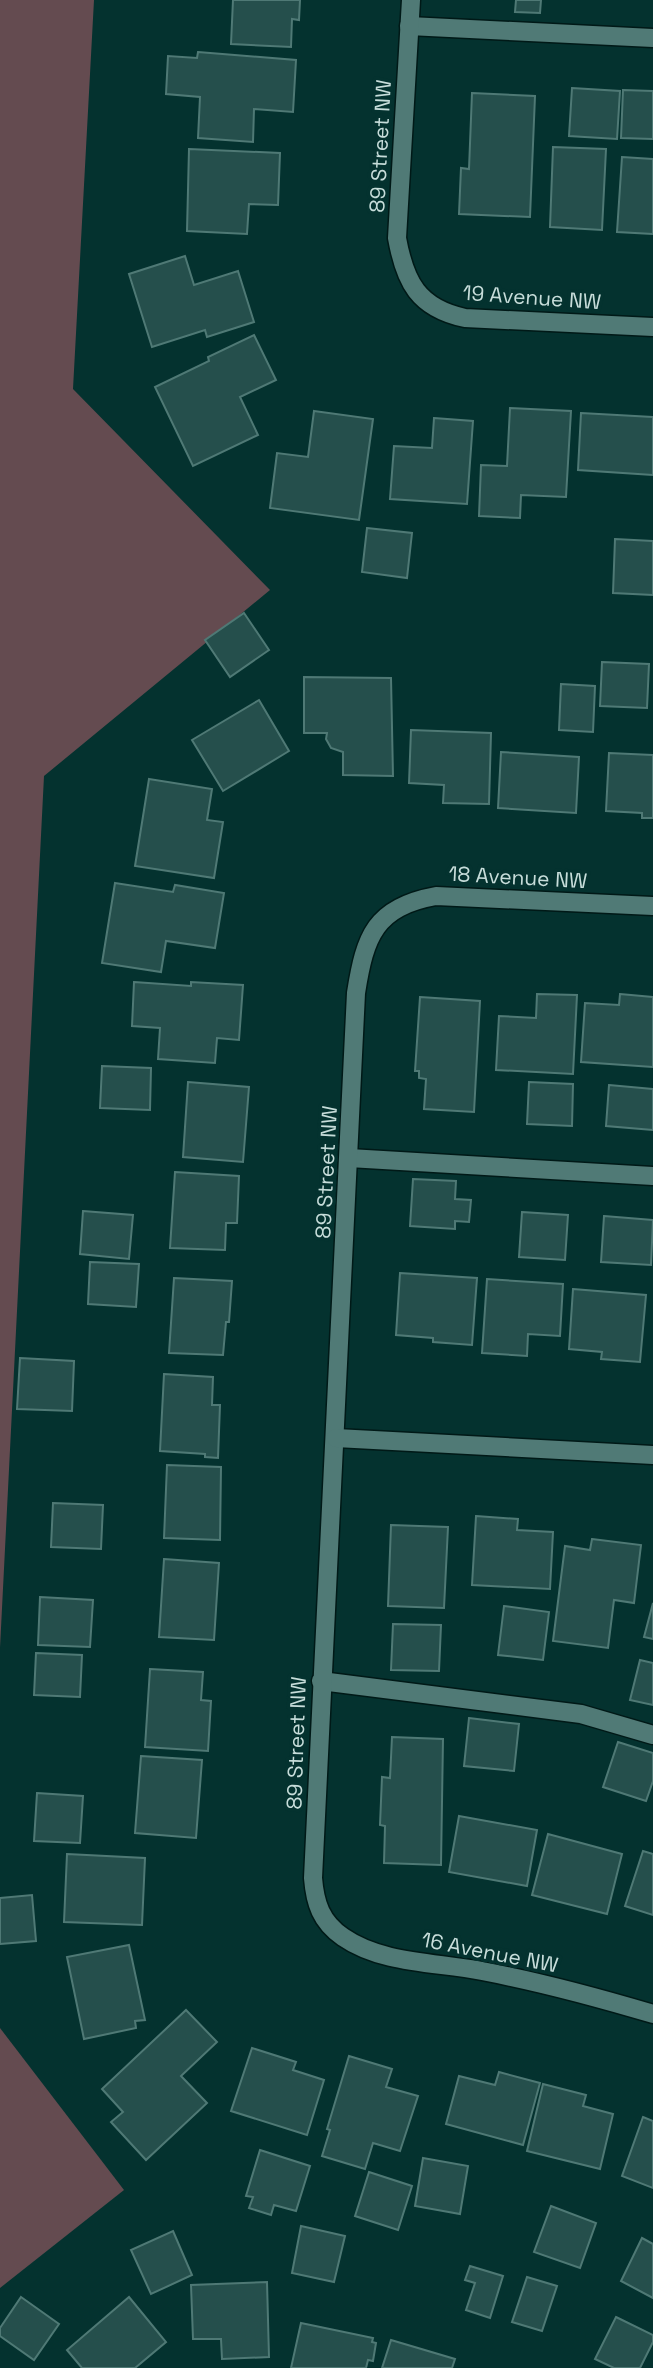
<svg xmlns="http://www.w3.org/2000/svg" width="653" height="2368" viewBox="0 0 653 2368" font-family="'Space Grotesk',sans-serif">
	<style>
		.green { fill: #644b50 }
		.building { fill: #254f4c; stroke: #4f7975; stroke-width: 2 }
		.lines { fill: none; stroke-linecap: round; stroke-linejoin: round }
		.lane-casing { stroke: #001917; stroke-width: 21 }
		.street-casing { stroke: #001917; stroke-width: 21 }
		.lane { stroke: #507a76; stroke-width: 18 }
		.street { stroke: #507a76; stroke-width: 18 }
		.labels { text-anchor: middle; dominant-baseline: central; stroke-width: 7; stroke-linejoin: round; paint-order: stroke }
		.street-label { font-size: 21px; fill: #c7ddda; stroke: #04322f }
	</style>
	<rect width="100%" height="100%" fill="#04322f"/>
	<g class="green">
		<path d="M0 0H94L73 389 270 590 44 776 0 1648Z"/>
		<path d="M0 2028 124 2190 0 2288Z"/>
	</g>
	<g class="building">
		<path d="M233 0H300L299 20 292 19 291 47 231 44Z"/>
		<path d="M516 0H541L540 13 515 12Z"/>
		<path d="M198 52 296 60 293 112 254 109 253 142 198 138 200 97 166 94 168 56 197 58Z"/>
		<path d="M572 88 620 91 617 139 569 136Z"/>
		<path d="M623 90 653 91V139L621 138Z"/>
		<path d="M472 93 535 96 530 217 459 214 461 168 469 169Z"/>
		<path d="M553 147 606 149 602 230 550 227Z"/>
		<path d="M189 149 280 153 278 205 249 204 247 234 187 231Z"/>
		<path d="M622 157 653 159V234L617 232Z"/>
		<path d="M185 256 194 285 238 271 254 322 207 337 205 330 152 347 129 274Z"/>
		<path d="M254 335 276 380 240 397 258 435 193 466 155 387 209 361 208 357Z"/>
		<path d="M510 408 571 411 566 497 521 495 520 518 479 516 481 465 507 466Z"/>
		<path d="M314 411 373 419 359 520 270 508 277 453 308 457Z"/>
		<path d="M581 413 653 417V475L578 470Z"/>
		<path d="M434 418 473 421 467 504 390 499 394 446 432 448Z"/>
		<path d="M367 528 412 533 407 578 362 572Z"/>
		<path d="M615 539 653 541V595L613 593Z"/>
		<path d="M244 613 269 650 230 677 205 640Z"/>
		<path d="M602 662 649 664 647 708 600 706Z"/>
		<path d="M304 677 391 678 393 776 343 775V752L331 748 326 739 327 733H304Z"/>
		<path d="M561 684 595 686 593 732 559 730Z"/>
		<path d="M259 700 289 751 223 791 192 740Z"/>
		<path d="M411 730 491 733 489 804 443 803 444 785 409 783Z"/>
		<path d="M501 752 579 757 576 813 498 808Z"/>
		<path d="M609 753 653 755V818H642V813L606 811Z"/>
		<path d="M149 779 212 789 207 820 223 822 214 878 135 866Z"/>
		<path d="M115 883 173 892 175 885 224 893 215 948 166 941 161 972 102 963Z"/>
		<path d="M134 982 191 986V982L243 985 239 1040 217 1038 215 1063 158 1059 160 1028 132 1026Z"/>
		<path d="M537 994 577 995 573 1074 496 1070 499 1016 536 1018Z"/>
		<path d="M620 994 653 997V1067L581 1062 585 1003 619 1005Z"/>
		<path d="M420 997 480 1001 474 1112 424 1109 426 1079 419 1078V1071H415Z"/>
		<path d="M102 1066 151 1068 150 1110 100 1108Z"/>
		<path d="M188 1082 249 1087 243 1162 183 1157Z"/>
		<path d="M529 1082 573 1084 572 1126 527 1124Z"/>
		<path d="M609 1085 653 1089V1130L606 1126Z"/>
		<path d="M175 1172 239 1176 237 1223H226L225 1250 170 1248Z"/>
		<path d="M413 1179 456 1181 455 1199 471 1200 469 1222 455 1221V1229L410 1226Z"/>
		<path d="M83 1211 133 1215 129 1259 80 1254Z"/>
		<path d="M522 1212 568 1215 565 1260 519 1257Z"/>
		<path d="M604 1216 653 1220 651 1265 601 1262Z"/>
		<path d="M90 1262 139 1264 136 1307 88 1304Z"/>
		<path d="M400 1273 477 1278 472 1345 433 1342V1338L396 1335Z"/>
		<path d="M174 1278 232 1281 229 1322H226L223 1355 169 1353Z"/>
		<path d="M487 1279 563 1284 560 1336 528 1334 527 1356 482 1353Z"/>
		<path d="M573 1289 646 1295 640 1362 601 1359 602 1352 569 1349Z"/>
		<path d="M20 1358 74 1361 72 1411 17 1409Z"/>
		<path d="M164 1374 213 1377 212 1405H220L218 1458 205 1457V1454L160 1451Z"/>
		<path d="M167 1465 221 1467 220 1540 164 1538Z"/>
		<path d="M53 1503 103 1505 101 1549 51 1547Z"/>
		<path d="M476 1516 518 1519 517 1530 553 1532 550 1589 472 1585Z"/>
		<path d="M391 1525 448 1527 444 1608 388 1606Z"/>
		<path d="M592 1539 641 1545 634 1603 614 1600 608 1648 553 1641 565 1546 590 1550Z"/>
		<path d="M164 1559 219 1563 214 1640 159 1637Z"/>
		<path d="M40 1597 93 1600 90 1647 38 1645Z"/>
		<path d="M653 1603V1639L644 1637Z"/>
		<path d="M504 1606 549 1612 543 1660 498 1655Z"/>
		<path d="M393 1624 441 1625 439 1671 391 1670Z"/>
		<path d="M36 1653 82 1655 80 1697 34 1695Z"/>
		<path d="M640 1660 653 1663V1705L630 1700Z"/>
		<path d="M150 1669 203 1672 201 1700 211 1701 208 1751 145 1747Z"/>
		<path d="M469 1718 519 1724 514 1771 464 1766Z"/>
		<path d="M392 1737 443 1739 441 1865 384 1863 385 1826 380 1825 382 1777 390 1778Z"/>
		<path d="M618 1742 653 1753V1781L646 1801 603 1787Z"/>
		<path d="M141 1756 202 1760 196 1838 135 1833Z"/>
		<path d="M37 1793 83 1796 80 1843 34 1841Z"/>
		<path d="M459 1816 537 1830 527 1886 449 1872Z"/>
		<path d="M548 1834 622 1854 607 1914 532 1895Z"/>
		<path d="M643 1851 653 1854V1915L625 1906Z"/>
		<path d="M67 1854 145 1858 142 1925 64 1922Z"/>
		<path d="M32 1895 36 1941 0 1944V1898Z"/>
		<path d="M129 1945 145 2020 135 2021 136 2028 84 2039 67 1957Z"/>
		<path d="M186 2010 217 2042 181 2076 207 2103 146 2160 111 2122 123 2112 102 2089Z"/>
		<path d="M252 2048 296 2062 293 2070 324 2080 307 2135 231 2111Z"/>
		<path d="M349 2056 392 2069 386 2087 418 2096 400 2151 373 2143 365 2169 322 2156 330 2130 327 2129Z"/>
		<path d="M499 2072 540 2083 523 2145 446 2124 459 2076 495 2085Z"/>
		<path d="M543 2084 586 2095 583 2106 613 2114 600 2169 527 2151Z"/>
		<path d="M643 2117 653 2121V2188L622 2176Z"/>
		<path d="M260 2150 310 2166 296 2211 274 2205 271 2215 249 2208 253 2197 246 2196Z"/>
		<path d="M423 2158 468 2166 460 2214 415 2206Z"/>
		<path d="M369 2172 412 2186 398 2230 355 2216Z"/>
		<path d="M551 2206 596 2223 580 2268 534 2252Z"/>
		<path d="M301 2226 345 2236 334 2282 292 2273Z"/>
		<path d="M173 2231 192 2275 151 2294 131 2250Z"/>
		<path d="M642 2238 653 2244V2298L621 2281Z"/>
		<path d="M470 2266 503 2276 490 2318 466 2310 475 2283 465 2280Z"/>
		<path d="M527 2277 557 2286 542 2331 512 2322Z"/>
		<path d="M267 2282 269 2357 222 2359 221 2339H193L191 2285Z"/>
		<path d="M21 2297 59 2324 34 2360 0 2336V2328Z"/>
		<path d="M129 2297 166 2342 135 2368H82L67 2350Z"/>
		<path d="M616 2317 653 2335V2342L640 2368H614L595 2359Z"/>
		<path d="M301 2323 373 2338 372 2342 376 2343 373 2361 368 2360 366 2368H291Z"/>
		<path d="M391 2340 455 2359 452 2368H382Z"/>
	</g>
	<g class="lines">
		<g class="lane-casing">
			<g id="lane">
				<path d="M409 26 653 38"/>
				<path d="M349 1158 653 1176"/>
				<path d="M321 1681 581 1714 653 1735"/>
			</g>
		</g>
		<g class="street-casing">
			<g id="street">
				<path d="M411 0 397 238C405 282 418 308 465 318L653 327"/>
				<path d="M653 906 436 896C375 907 365 936 356 993L313 1878C315 1903 321 1922 343 1937 382 1964 436 1962 482 1971 540 1982 596 1997 653 2014"/>
				<path d="M336 1438 653 1455"/>
			</g>
		</g>
		<use href="#lane" class="lane"/>
		<use href="#street" class="street"/>
	</g>
	<g class="labels">
		<g class="street-label">
			<text transform="translate(380 146) rotate(-87)">89 Street NW</text>
			<text transform="translate(532 297) rotate(4)">19 Avenue NW</text>
			<text transform="translate(518 877) rotate(3)">18 Avenue NW</text>
			<text transform="translate(326 1172) rotate(-87)">89 Street NW</text>
			<text transform="translate(296 1743) rotate(-88)">89 Street NW</text>
			<text transform="translate(490 1952) rotate(11)">16 Avenue NW</text>
		</g>
	</g>
</svg>
